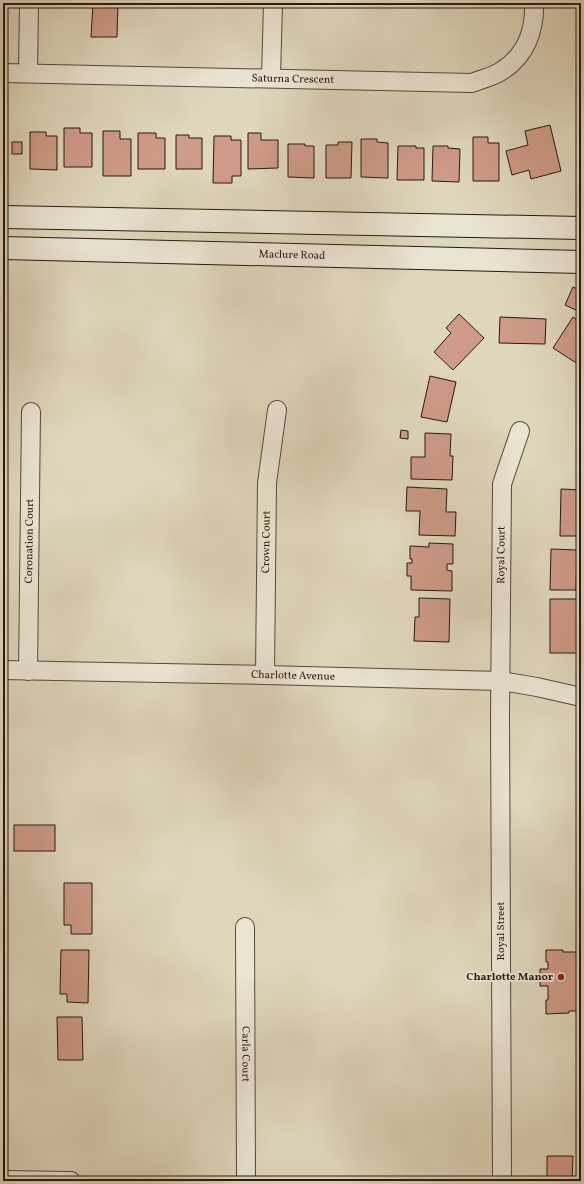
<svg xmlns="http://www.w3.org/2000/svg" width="584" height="1184" viewBox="0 0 584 1184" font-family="Vollkorn,serif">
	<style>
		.building { fill: #ce9b88; stroke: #281811 }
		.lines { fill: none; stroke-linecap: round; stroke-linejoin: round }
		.street-casing { stroke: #56483c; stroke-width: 20 }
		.secondary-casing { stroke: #281811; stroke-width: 24 }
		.street { stroke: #eae5d3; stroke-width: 18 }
		.secondary { stroke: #eae5d3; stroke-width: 22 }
		.poi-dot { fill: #8f2418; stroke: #eae5d3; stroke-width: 1.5 }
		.labels { text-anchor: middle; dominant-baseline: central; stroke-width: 4; stroke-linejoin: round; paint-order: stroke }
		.street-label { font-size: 11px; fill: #281811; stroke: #eae5d3 }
		.poi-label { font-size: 11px; font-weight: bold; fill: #281811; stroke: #eae5d3; text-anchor: end }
	</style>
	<rect width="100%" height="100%" fill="#dfd7bc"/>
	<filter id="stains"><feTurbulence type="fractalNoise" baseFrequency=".005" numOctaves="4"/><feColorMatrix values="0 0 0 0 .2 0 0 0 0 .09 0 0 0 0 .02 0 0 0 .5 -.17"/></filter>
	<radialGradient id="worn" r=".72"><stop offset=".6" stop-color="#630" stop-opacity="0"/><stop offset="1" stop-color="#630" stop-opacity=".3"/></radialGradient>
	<g class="building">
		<path d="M93 3H118L117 37H91Z"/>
		<path d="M550 125 561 171 531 179 529 170 512 175 506 151 528 145 525 131Z"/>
		<path d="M64 128H80V133H92V167H64Z"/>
		<path d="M103 131H120V139H131V176H103Z"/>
		<path d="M30 132H46V136H57V170L30 169Z"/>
		<path d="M138 133H156V138H165V169H138Z"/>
		<path d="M248 133H261V140H278V168L248 169Z"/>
		<path d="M176 135H189V138H202V169H176Z"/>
		<path d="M214 136H231V140H241V176H232V183H213Z"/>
		<rect x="3" y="137" width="4" height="29"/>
		<path d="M473 137H488V143H499V181H473Z"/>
		<path d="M361 139H377V142L388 143V178L361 177Z"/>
		<rect x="12" y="142" width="10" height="12"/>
		<path d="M338 142H352L351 178H326V145H338Z"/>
		<path d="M288 144H305V146H314V178L288 177Z"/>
		<path d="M398 146H416V148H424V180H397Z"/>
		<path d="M433 146H448V148L460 149 459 182 432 181Z"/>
		<path d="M573 287 581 291V304L578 311 565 305Z"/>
		<path d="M459 314 484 338 453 370 434 352 451 333 446 328Z"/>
		<path d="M500 317 546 319 545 344 499 343Z"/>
		<path d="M573 317 581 323V366L553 348Z"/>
		<path d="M430 376 456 382 447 422 421 417Z"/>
		<path d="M401 430 408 431V439L400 438Z"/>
		<path d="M425 433 451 434 450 456H453L452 480 411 479V457H425Z"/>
		<path d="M407 487 447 489 446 512H456L455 536 419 535 420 511H406Z"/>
		<path d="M561 489 581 490V536H560Z"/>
		<path d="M429 543 453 544V564H447V570L452 571V591L411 590V576H407V563H412V559H410V546L429 547Z"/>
		<path d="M551 549 577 550 576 590H550Z"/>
		<path d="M419 598 450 599 449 642 414 641 415 617H419Z"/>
		<path d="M550 599H577L579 653H550Z"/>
		<rect x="14" y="825" width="41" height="26"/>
		<path d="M64 883H92V934H71V925H64Z"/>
		<path d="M61 950H89L88 1003 67 1002V994H60Z"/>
		<path d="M546 950H563V952H581V1011H569V1013L546 1014V1000H548V986H540V969H548V962H546Z"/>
		<path d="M57 1017H82L83 1060H58Z"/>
		<path d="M547 1156H573L572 1181H547Z"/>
	</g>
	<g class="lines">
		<g class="street-casing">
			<g id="street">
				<path id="s1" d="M3 73 472 83C482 79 495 76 503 70 526 55 535 30 534 3"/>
				<path d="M28 73 29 3"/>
				<path d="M271 78 273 3"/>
				<path id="s2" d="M3 670 265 675 501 681 537 687 581 697"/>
				<path id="s3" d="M28 671 31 412"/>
				<path id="s4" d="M265 675 267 483 277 410"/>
				<path id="s5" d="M245 927 246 1181"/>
				<path d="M3 1180 71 1181"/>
				<path id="s6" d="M502 1181 500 716 502 484 520 431"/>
			</g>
		</g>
		<g class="secondary-casing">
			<g id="secondary">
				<path d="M3 217 581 228"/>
				<path id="s7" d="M3 248 581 262"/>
			</g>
		</g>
		<use href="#street" class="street"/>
		<use href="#secondary" class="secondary"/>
	</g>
	<circle class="poi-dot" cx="561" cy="977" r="4"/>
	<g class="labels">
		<g class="street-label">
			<text stroke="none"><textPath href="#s1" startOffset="290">Saturna Crescent</textPath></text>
			<text stroke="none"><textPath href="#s7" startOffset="289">Maclure Road</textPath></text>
			<text stroke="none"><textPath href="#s3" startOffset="130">Coronation Court</textPath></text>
			<text stroke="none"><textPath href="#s4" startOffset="133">Crown Court</textPath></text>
			<text stroke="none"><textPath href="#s6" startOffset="626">Royal Court</textPath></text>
			<text stroke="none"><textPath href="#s2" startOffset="290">Charlotte Avenue</textPath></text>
			<text transform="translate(501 931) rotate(-90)">Royal Street</text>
			<text stroke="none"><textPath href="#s5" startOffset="127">Carla Court</textPath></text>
		</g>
		<g class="poi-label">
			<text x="553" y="977">Charlotte Manor</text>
		</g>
	</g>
	<rect width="584" height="1184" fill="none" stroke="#dfd7bc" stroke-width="16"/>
	<rect x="4" y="4" width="576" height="1176" fill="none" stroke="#281811" stroke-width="2"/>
	<rect x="8" y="8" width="568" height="1168" fill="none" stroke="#281811"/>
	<rect width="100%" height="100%" filter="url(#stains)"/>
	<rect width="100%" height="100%" fill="url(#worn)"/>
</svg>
